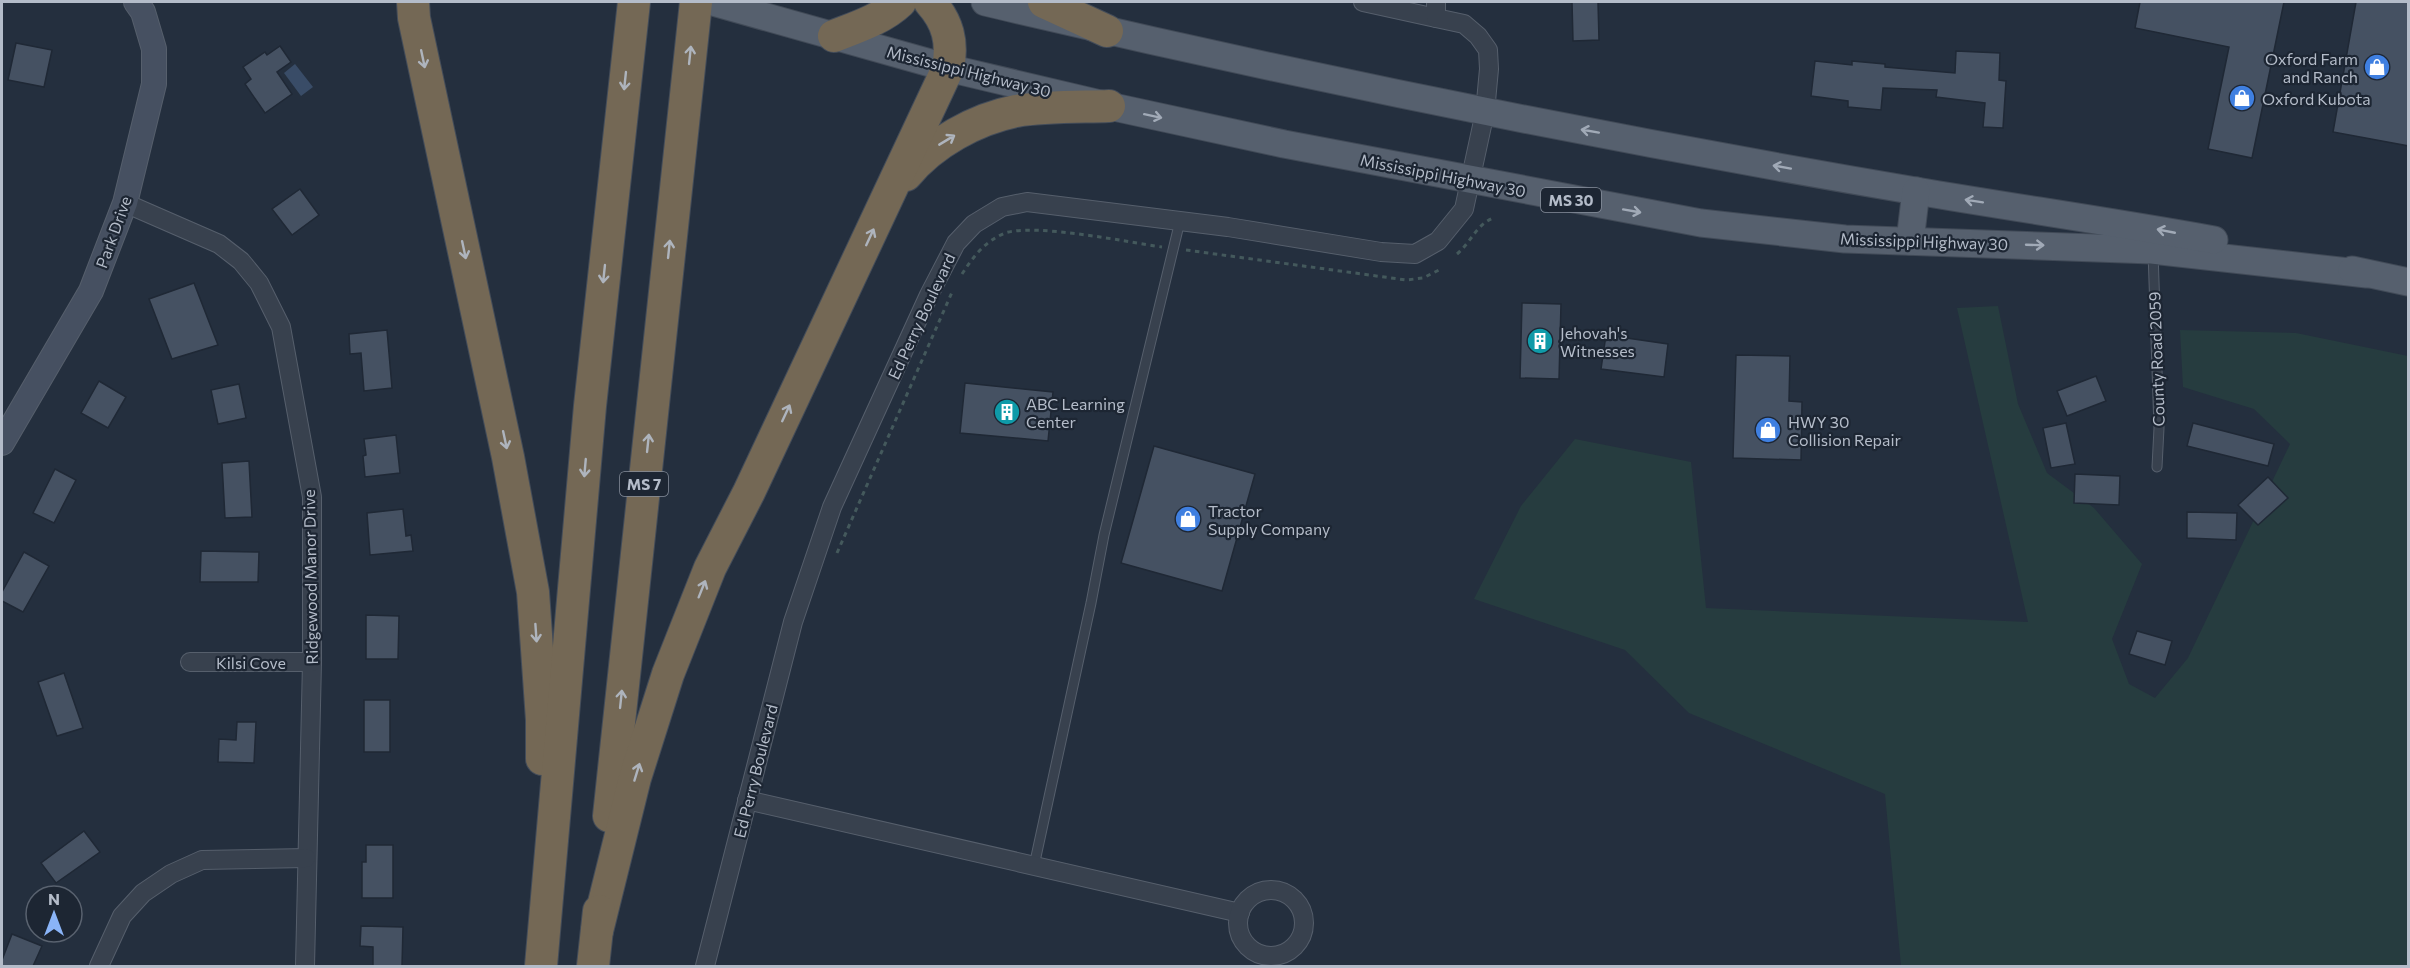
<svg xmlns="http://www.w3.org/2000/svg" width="2410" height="968" viewBox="0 0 2410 968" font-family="Commissioner,sans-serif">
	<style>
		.green { fill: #263c3f }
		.water { fill: #394c67 }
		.building { fill: #455162; stroke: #1f2835; stroke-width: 1.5 }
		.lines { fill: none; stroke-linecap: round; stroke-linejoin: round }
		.lane-casing { stroke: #565f6c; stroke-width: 11 }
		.street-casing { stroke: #565f6c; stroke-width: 20 }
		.secondary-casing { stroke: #565f6c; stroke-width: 26 }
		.primary-casing { stroke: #414a57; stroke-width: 29 }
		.highway-casing { stroke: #434c59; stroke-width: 34 }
		.path { stroke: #44595c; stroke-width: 3; stroke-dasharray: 4.5 4.5; stroke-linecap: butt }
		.lane { stroke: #38414e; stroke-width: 9 }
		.street { stroke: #38414e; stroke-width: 18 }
		.secondary { stroke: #465061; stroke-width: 24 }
		.primary { stroke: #56606e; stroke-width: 27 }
		.highway { stroke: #746855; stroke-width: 32 }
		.oneway { stroke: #aeb4bd }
		.oneway2 { stroke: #a1aab7 }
		.labels { text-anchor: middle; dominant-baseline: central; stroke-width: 4.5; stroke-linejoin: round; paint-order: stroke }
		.shield { fill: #1d2633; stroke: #878f9c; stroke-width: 1.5 }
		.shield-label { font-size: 15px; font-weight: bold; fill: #b4bcc9 }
		.poi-label { font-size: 16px; fill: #b4bcc9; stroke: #1d2633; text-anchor: start }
		.street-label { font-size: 16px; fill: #b4bcc9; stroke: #1d2633 }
	</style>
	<rect width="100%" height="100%" fill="#242f3e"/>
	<path class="green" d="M1998 306 2018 404 2047 473 2094 508 2142 564 2112 639 2129 684 2155 698 2188 658 2290 444 2254 409 2183 387 2180 330 2296 333 2408 356V966H1901L1885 794 1689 713 1625 650 1474 599 1521 506 1575 439 1691 462 1706 608 2028 622 1957 308Z"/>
	<path class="water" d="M295 64 313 87 301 96 284 73Z"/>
	<g class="building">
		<path d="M1572 2H1598L1599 40 1573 41Z"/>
		<path d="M2140 2H2284L2252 158 2208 149 2229 47 2135 28Z"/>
		<path d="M2356 2H2409V146L2333 132Z"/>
		<path d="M16 43 52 50 44 87 8 80Z"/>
		<path d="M280 46 291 62 277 72 292 94 265 113 245 84 251 79 243 67 265 52 267 55Z"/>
		<path d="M1956 51 2000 53 1999 80 2006 81 2003 128 1983 127 1985 103 1936 97 1937 90 1883 88 1881 110 1848 107V101L1811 96 1815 61 1852 65V61L1885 64V67L1955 73Z"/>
		<path d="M300 189 319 215 292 235 272 209Z"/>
		<path d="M194 283 218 345 172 359 149 299Z"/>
		<path d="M1522 303 1561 304 1559 379 1520 378Z"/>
		<path d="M387 330 392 388 364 391 361 353 350 354 349 334Z"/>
		<path d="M1606 335 1668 344 1664 377 1601 369Z"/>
		<path d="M1736 355 1790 356 1789 401 1802 402 1801 460 1733 458Z"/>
		<path d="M2096 376 2106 401 2067 416 2057 391Z"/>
		<path d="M99 381 126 397 108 428 81 413Z"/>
		<path d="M965 383 1053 392 1048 441 960 433Z"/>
		<path d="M239 384 246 418 218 424 211 390Z"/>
		<path d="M2066 423 2075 464 2051 468 2043 428Z"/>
		<path d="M2193 423 2274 444 2268 466 2187 446Z"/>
		<path d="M396 435 400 473 365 477 363 456 366 455 364 439Z"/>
		<path d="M1154 446 1255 474 1222 591 1121 563Z"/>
		<path d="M249 461 252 517 225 518 222 463Z"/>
		<path d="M55 469 76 480 54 523 33 513Z"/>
		<path d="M2075 474 2120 476 2119 505 2074 503Z"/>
		<path d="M2268 477 2288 498 2258 525 2238 505Z"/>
		<path d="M403 509 406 536 411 535 413 551 370 555 367 513Z"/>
		<path d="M2187 512 2237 513 2236 540 2187 538Z"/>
		<path d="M201 551 259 552 258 582H200Z"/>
		<path d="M24 552 49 566 23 612 2 601V592Z"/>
		<path d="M366 615 399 616 398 659H366Z"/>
		<path d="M2137 631 2172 641 2165 665 2129 654Z"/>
		<path d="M64 673 83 728 57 736 38 682Z"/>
		<rect x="364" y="700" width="26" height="52"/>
		<path d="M237 722H256L254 763 218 762 219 739 236 740Z"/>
		<path d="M84 831 100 852 56 883 41 863Z"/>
		<path d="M366 845H393V898H362V862H366Z"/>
		<path d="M361 926 403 927 402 966H373V947L360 946Z"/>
		<path d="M12 934 42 946 33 966H2V960Z"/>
	</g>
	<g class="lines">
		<g class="lane-casing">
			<g id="lane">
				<path d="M2153 252 2159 428 2157 467"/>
				<path d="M1034 866 1091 603 1104 535 1180 221"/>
			</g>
		</g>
		<g class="street-casing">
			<g id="street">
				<path d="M1363 2 1436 18"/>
				<path d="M125 203 219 244 241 261 259 283 281 327 312 497V662L305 966"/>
				<path d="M190 662H312"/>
				<path d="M747 800 1240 913"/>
				<circle cx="1271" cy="923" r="33"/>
				<path d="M99 966 122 916 143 893 171 874 202 860 306 858"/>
				<path d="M705 966 793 622 832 507 929 295 956 243 974 224 1002 207 1027 202 1228 227 1381 252 1415 254 1438 241 1464 209 1485 112 1489 69 1488 50 1478 36 1464 24 1436 18V2"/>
			</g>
		</g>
		<g class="secondary-casing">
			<path id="secondary" d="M2 443 91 291 125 203 154 84V49L143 12 136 2"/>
		</g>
		<g class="primary-casing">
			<g id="primary">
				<path d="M713 2 948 68 1109 106 1284 144 1701 223 1845 239 2152 250 2367 274"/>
				<path d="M985 2C1293 75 1604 138 1916 191 2016 208 2115 222 2214 240"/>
				<path d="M1910 241 1916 191"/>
				<path d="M2352 270 2408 282"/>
			</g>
		</g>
		<g class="highway-casing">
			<g id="highway">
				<path d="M413 2 414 18 508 457 533 592 542 720V759"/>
				<path d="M1044 2 1107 31"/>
				<path d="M834 36C857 27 882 19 900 2"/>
				<path d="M906 175C932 143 976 119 1016 111 1044 106 1081 107 1109 106"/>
				<path d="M609 816 696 2"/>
				<path d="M597 931 635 778 668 674 710 568 749 492 948 68C953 42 948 22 930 2"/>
				<path d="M541 966 590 406 634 2"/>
				<path d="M593 966 599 911"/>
			</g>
		</g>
		<g class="path">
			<path d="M1186 250 1406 280 1423 278 1441 269"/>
			<path d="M1457 254C1472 241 1476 225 1493 218"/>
			<path d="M962 274C973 257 985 241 1005 233 1035 223 1127 242 1162 247"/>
			<path d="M837 553 953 290"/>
		</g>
		<use href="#lane" class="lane"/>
		<use href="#street" class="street"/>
		<use href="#secondary" class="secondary"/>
		<use href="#primary" class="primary"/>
		<use href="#highway" class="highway"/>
	</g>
	<defs><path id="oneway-shaft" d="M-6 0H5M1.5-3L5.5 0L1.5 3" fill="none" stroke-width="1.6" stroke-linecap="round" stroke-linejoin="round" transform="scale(1.5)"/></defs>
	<g class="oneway">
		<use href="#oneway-shaft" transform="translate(690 55) rotate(-84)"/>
		<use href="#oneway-shaft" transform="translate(423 59) rotate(78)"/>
		<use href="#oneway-shaft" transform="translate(625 81) rotate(96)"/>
		<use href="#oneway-shaft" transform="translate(947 140) rotate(-31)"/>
		<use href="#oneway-shaft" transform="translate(870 237) rotate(-65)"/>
		<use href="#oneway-shaft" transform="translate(669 249) rotate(-84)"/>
		<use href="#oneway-shaft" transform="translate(464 250) rotate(78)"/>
		<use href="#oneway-shaft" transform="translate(604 274) rotate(96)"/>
		<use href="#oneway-shaft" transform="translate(786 413) rotate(-65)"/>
		<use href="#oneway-shaft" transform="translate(505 440) rotate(78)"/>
		<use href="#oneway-shaft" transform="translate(648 443) rotate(-84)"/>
		<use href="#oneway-shaft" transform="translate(585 468) rotate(95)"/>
		<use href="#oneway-shaft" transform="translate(702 589) rotate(-68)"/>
		<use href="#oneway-shaft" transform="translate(536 633) rotate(86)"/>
		<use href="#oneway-shaft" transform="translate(621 699) rotate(-84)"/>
		<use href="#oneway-shaft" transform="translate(637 772) rotate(-73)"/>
	</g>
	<g class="oneway2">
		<use href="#oneway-shaft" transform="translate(1153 116) rotate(12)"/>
		<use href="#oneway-shaft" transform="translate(1590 131) rotate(-170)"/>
		<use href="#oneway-shaft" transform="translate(1782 167) rotate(-170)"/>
		<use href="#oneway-shaft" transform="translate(1974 201) rotate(-171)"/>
		<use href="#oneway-shaft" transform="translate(1632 211) rotate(10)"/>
		<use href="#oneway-shaft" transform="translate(2166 231) rotate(-169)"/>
		<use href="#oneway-shaft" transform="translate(2035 245) rotate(2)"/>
	</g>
	<defs>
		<g id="shop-disc" transform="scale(1.35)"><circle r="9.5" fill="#3f7fe0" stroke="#1d2633"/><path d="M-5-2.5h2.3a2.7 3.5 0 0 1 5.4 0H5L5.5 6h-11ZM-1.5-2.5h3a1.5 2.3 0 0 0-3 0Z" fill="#fff"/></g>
		<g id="building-disc" transform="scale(1.35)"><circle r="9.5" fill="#0f9aa8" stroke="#1d2633"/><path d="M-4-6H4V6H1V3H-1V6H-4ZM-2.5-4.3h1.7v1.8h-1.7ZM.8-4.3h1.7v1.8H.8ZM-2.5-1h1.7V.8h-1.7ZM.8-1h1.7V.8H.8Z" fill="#fff"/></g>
	</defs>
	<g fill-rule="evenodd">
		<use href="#shop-disc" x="2377" y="67"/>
		<use href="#shop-disc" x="2242" y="98"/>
		<use href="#building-disc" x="1540" y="341"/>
		<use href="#building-disc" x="1007" y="412"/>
		<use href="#shop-disc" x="1768" y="430"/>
		<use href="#shop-disc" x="1188" y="519"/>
	</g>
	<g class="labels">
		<g class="shield">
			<rect x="1541" y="188" width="60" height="24" rx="4.5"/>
			<rect x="620" y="472" width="48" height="24" rx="4.5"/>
		</g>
		<g class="shield-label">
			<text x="1571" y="200">MS 30</text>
			<text x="644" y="484">MS 7</text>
		</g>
		<g class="poi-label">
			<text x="2358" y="58" text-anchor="end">Oxford Farm<tspan x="2358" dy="18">and Ranch</tspan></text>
			<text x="2262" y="98">Oxford Kubota</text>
			<text x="1560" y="332">Jehovah's<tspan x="1560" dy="18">Witnesses</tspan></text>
			<text x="1026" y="403">ABC Learning<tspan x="1026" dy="18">Center</tspan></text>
			<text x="1788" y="421">HWY 30<tspan x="1788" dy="18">Collision Repair</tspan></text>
			<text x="1208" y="510">Tractor<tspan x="1208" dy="18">Supply Company</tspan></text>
		</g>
		<g class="street-label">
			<text transform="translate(969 71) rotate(14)">Mississippi Highway 30</text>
			<text transform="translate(1443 175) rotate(11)">Mississippi Highway 30</text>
			<text transform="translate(113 232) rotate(-70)">Park Drive</text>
			<text transform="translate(1924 241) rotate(2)">Mississippi Highway 30</text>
			<text transform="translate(921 316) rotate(-65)">Ed Perry Boulevard</text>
			<text transform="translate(2156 359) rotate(-92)">County Road 2059</text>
			<text transform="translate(310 577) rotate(-91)">Ridgewood Manor Drive</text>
			<text x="251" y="662">Kilsi Cove</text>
			<text transform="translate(755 771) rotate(-76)">Ed Perry Boulevard</text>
		</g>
	</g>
	<rect width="2410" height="968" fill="none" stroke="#b4bcc9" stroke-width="6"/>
	<g transform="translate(54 914)"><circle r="28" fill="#1d2633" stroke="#59626f" stroke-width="1.5"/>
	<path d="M0-4.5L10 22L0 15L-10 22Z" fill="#8ab4f8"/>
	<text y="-9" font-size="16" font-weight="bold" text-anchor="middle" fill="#b4bcc9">N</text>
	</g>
</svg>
